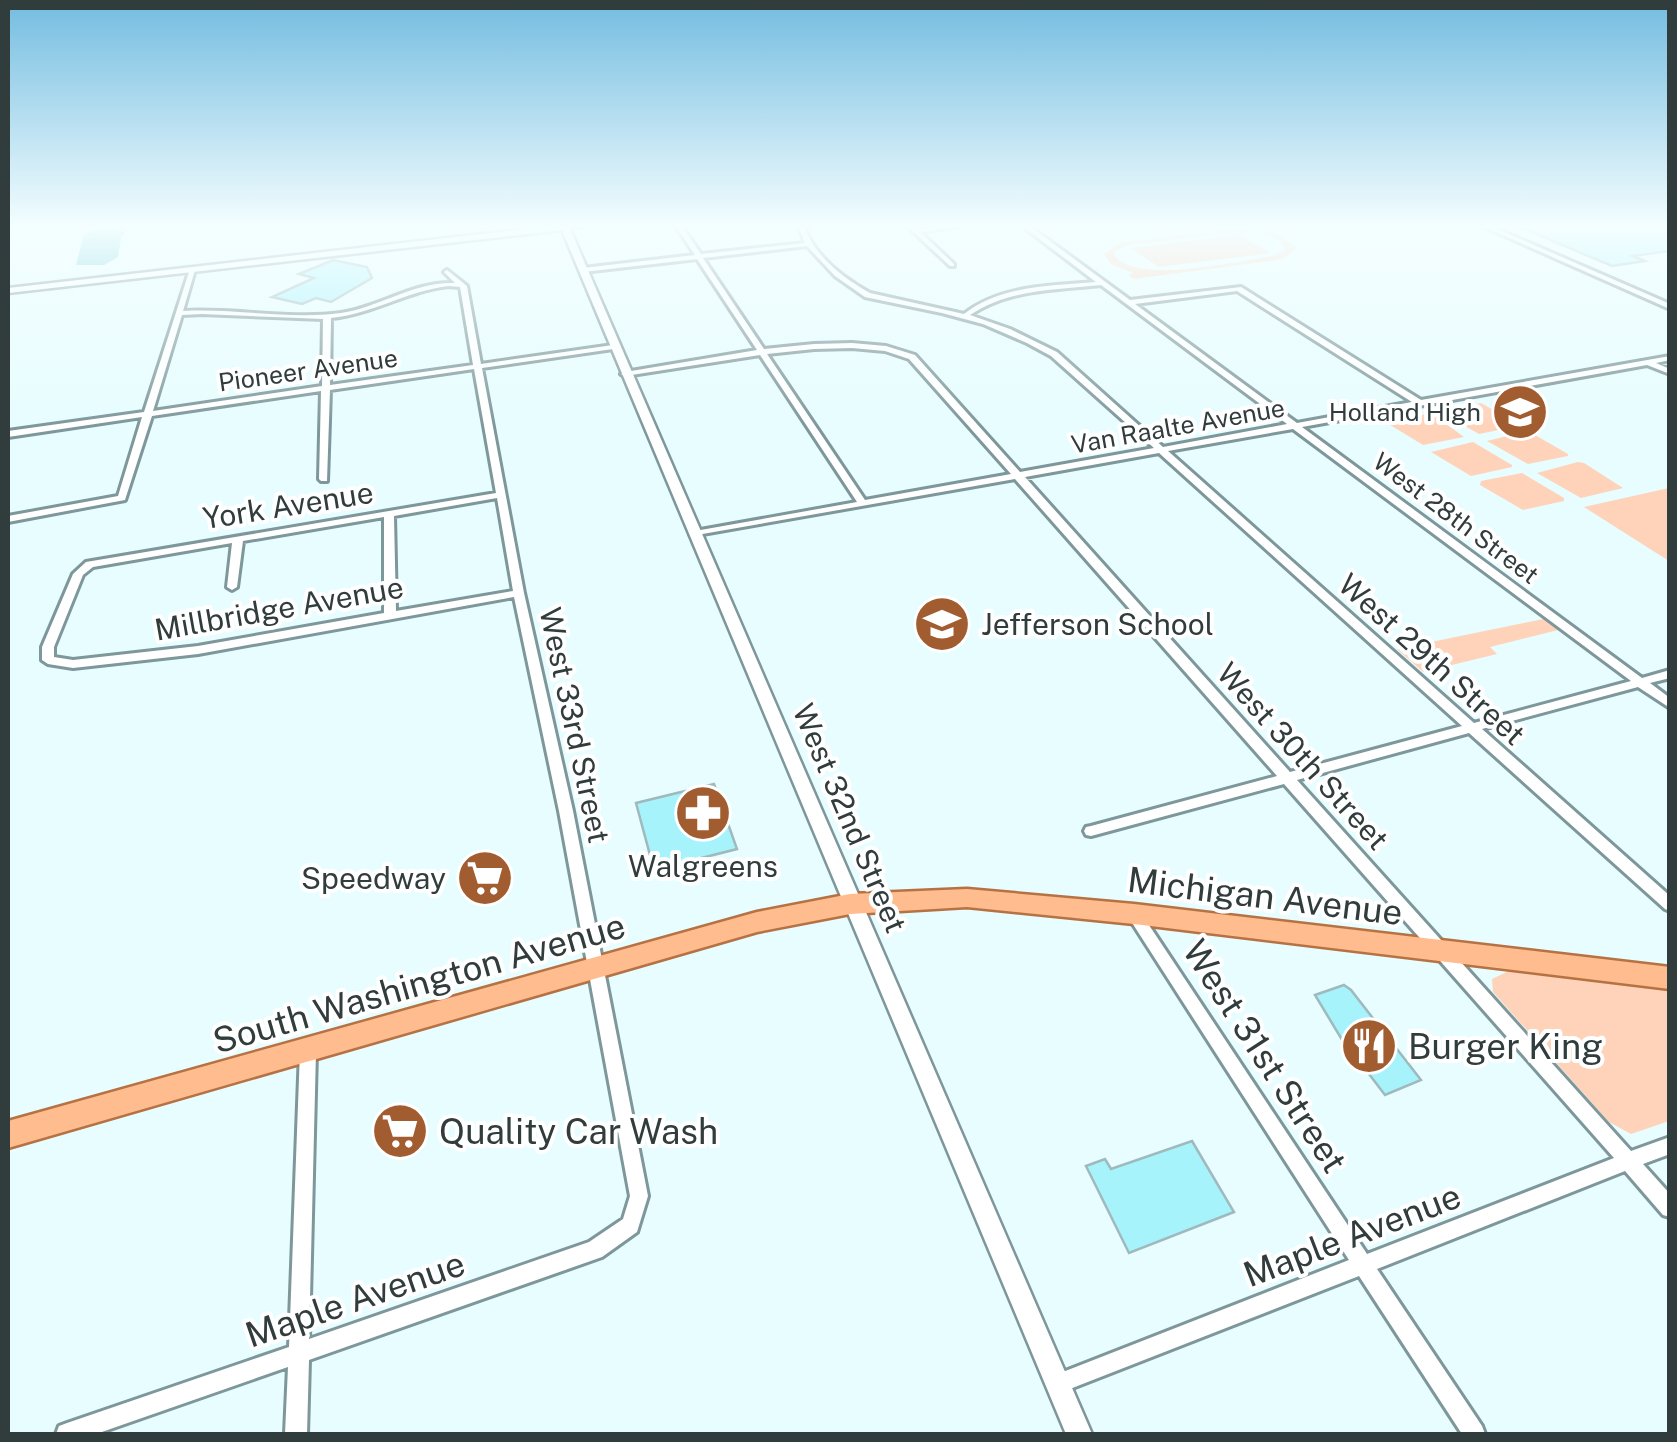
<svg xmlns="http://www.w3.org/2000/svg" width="1677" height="1442" viewBox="0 0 1677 1442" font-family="'Public Sans',sans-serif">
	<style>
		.green { fill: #fed3ba; fill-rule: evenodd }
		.water { fill: #65c9d5 }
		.building { fill: #a6f3fc; stroke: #9fb9bc; stroke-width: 2.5 }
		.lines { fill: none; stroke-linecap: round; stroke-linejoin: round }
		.minor-casing { stroke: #7e979a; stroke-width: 6 }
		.tertiary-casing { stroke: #7e979a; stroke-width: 5 }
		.primary-casing { stroke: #b67242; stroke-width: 5 }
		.minor { fill: #fff; fill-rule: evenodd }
		.tertiary { fill: #fff; fill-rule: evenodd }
		.primary { fill: #febc8f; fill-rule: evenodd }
		.labels { text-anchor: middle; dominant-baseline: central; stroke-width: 8; stroke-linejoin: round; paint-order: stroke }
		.far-street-label { font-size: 25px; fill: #313c3d; stroke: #fff }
		.far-poi-label { font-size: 25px; fill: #313c3d; stroke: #fff; text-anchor: end }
		.street-label { font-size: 30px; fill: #313c3d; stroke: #fff }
		.poi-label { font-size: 30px; fill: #313c3d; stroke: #fff; text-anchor: start }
		.near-street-label { font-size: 35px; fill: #313c3d; stroke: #fff }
		.near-poi-label { font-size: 35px; fill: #313c3d; stroke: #fff; text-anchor: start }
	</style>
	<rect width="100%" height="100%" fill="#e7fdff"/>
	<g class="green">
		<path d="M1230 229 1277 234 1297 248 1283 259 1134 279 1128 275 1133 273 1111 264 1104 254 1120 243ZM1235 232C1253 232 1278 233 1286 250L1273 256C1238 261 1138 285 1115 256V251L1128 245Z"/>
		<path d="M1238 235 1271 253 1159 267 1131 248Z"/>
		<path d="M1481 403 1518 424V426L1479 434 1442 413Z"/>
		<path d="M1431 413 1464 437 1423 445 1387 423Z"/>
		<path d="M1528 431 1568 454V456L1528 464 1487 441Z"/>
		<path d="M1473 442 1512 465V467L1471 476 1431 452Z"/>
		<path d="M1578 462 1584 463 1623 488 1581 498 1537 473Z"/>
		<path d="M1522 473 1564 498V501L1523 510 1480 485 1481 481Z"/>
		<path d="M1669 488V561L1584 507Z"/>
		<path d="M1548 618 1562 629 1490 647 1497 654 1423 672 1397 649Z"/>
		<path d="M1509 971 1669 990V1121L1631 1134 1609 1122 1493 992 1492 979Z"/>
	</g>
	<path class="water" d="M107 225 129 226 121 238 118 257 104 265H76L84 235Z"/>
	<g class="building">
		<path d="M1515 225H1670V251L1633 256 1645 261 1612 266Z"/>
		<path d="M333 260 367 267 372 278 331 302 316 298 302 304 272 297 314 278 299 274Z"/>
		<path d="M714 784 737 849 654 870 636 803Z"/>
		<path d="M1344 985 1351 990 1421 1080 1385 1095 1356 1057 1353 1058 1315 995Z"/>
		<path d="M1192 1141 1234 1212 1129 1253 1086 1166 1105 1159 1111 1169Z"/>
	</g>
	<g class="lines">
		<g class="minor-casing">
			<g id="minor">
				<path d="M675 225H681L701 254 805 243 798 225H804C813 255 843 278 870 293L964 314C1001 285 1051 286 1096 282L1021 225H1028L1130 300 1241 287 1421 400 1670 356V360L1656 363 1670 369V374L1647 365 1302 427 1642 678 1670 670V678L1650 683 1670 698V708L1638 687 1482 729 1670 896V911L1665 909 1469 733 1297 780 1631 1151 1670 1137V1154L1643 1164 1670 1194V1217L1663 1215 1625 1171 1377 1269 1482 1426 1485 1434H1462L1359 1276 1057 1394 1050 1391 1047 1384 1050 1377 1349 1260 1129 918 1127 914 1129 910 1134 908 1139 910 1367 1254 1614 1158 1284 784 1091 836 1086 835 1084 831 1086 827 1091 826 1277 776 1015 479 691 536 690 534 695 531 857 502 760 355 625 376 621 374 625 372 757 350 697 259 583 272 580 270 583 268 695 255ZM807 246 835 276 865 297 942 313 983 324 1027 343 1051 356 1154 448 1020 472 915 355 886 346 852 343 814 344 764 349 703 258ZM1101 285 1287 424 1163 447 1057 352 1010 329 970 315C1009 289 1055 290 1101 285ZM1237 291 1412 402 1297 423 1135 304ZM852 348 885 351 909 359 1011 474 865 500 767 354 814 349ZM1293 429 1631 681 1474 723 1168 451ZM1159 453 1462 726 1290 772 1025 477Z"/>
				<path d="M906 225H913L917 229 967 225 920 232 954 264V266H950Z"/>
				<path d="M1480 225H1488L1670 304V309Z"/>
				<path d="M190 269 195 270 183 311C236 308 289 320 341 313 380 307 415 281 455 283L444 272 447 270 467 286 481 364 613 345 617 347 613 349 482 368 524 593 573 811 648 1196 637 1232 602 1257 309 1360 307 1434H285L288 1367 96 1434H56L59 1426 67 1423 289 1347 300 1051 302 1046 308 1043 314 1046 316 1051 309 1339 589 1242 623 1219 630 1196 559 811 514 597 198 654 73 668 48 664 42 660V647L73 574 86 562 496 493 474 369 330 390 327 481H321L319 479 321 391 152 416 125 500 8 522V516L118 496 142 417 8 437V431L144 412ZM448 286 460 287 473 365 330 385 331 318C372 314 407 291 448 286ZM202 314 323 319 322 386 153 411 182 315ZM497 498 513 591 396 611 394 516ZM384 517V613L198 646 73 660 54 657V647L83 575 93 567 232 543 227 587 232 590 237 587 243 541Z"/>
			</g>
		</g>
		<g class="tertiary-casing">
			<path id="tertiary" d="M560 225H590L570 229 1092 1434H1066L562 230 8 293V288Z"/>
		</g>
		<g class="primary-casing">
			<path id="primary" d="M967 889 1134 904 1670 967V989L1134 924 967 907 850 914 757 932 8 1148V1121L757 912 850 894Z"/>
		</g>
		<use href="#minor" class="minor"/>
		<use href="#tertiary" class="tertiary"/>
		<use href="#primary" class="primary"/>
	</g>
	<linearGradient id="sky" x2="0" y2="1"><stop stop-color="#73bce0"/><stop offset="0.53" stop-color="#f4feff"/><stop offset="1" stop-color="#f4feff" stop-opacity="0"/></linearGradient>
	<rect width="1677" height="427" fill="url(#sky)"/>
	<defs>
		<g id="school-disc" transform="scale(2.875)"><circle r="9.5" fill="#a15c30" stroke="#fff"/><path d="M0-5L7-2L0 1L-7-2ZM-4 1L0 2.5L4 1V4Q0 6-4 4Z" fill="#fff"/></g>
		<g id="pharmacy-disc" transform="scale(2.875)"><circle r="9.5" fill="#a15c30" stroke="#fff"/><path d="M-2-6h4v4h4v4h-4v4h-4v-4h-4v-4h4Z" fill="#fff"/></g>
		<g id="supermarket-disc" transform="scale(2.875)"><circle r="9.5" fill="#a15c30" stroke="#fff"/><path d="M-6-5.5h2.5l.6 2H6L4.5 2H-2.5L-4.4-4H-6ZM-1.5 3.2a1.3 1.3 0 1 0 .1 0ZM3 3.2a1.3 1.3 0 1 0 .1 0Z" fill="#fff"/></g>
		<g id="restaurant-disc" transform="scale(2.875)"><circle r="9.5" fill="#a15c30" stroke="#fff"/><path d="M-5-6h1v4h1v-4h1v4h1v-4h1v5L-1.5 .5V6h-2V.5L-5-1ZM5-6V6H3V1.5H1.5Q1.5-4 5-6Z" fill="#fff"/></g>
	</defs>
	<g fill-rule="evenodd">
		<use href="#school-disc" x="1520" y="412"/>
		<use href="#school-disc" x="942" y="624"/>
		<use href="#pharmacy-disc" x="703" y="813"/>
		<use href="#supermarket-disc" x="485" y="878"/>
		<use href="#restaurant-disc" x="1369" y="1046"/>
		<use href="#supermarket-disc" x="400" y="1131"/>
	</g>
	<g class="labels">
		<g class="far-street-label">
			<text transform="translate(308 370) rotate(-8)">Pioneer Avenue</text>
			<text transform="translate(1178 426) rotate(-10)">Van Raalte Avenue</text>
			<text transform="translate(1456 518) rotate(37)">West 28th Street</text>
		</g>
		<g class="far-poi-label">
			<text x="1481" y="412">Holland High</text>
		</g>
		<g class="street-label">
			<text transform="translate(288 505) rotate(-9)">York Avenue</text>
			<text transform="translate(279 608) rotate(-10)">Millbridge Avenue</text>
			<text transform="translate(1432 659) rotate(42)">West 29th Street</text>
			<text transform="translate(575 725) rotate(78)">West 33rd Street</text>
			<text transform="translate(1303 756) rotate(48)">West 30th Street</text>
			<text transform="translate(850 818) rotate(67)">West 32nd Street</text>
		</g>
		<g class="poi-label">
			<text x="981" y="624">Jefferson School</text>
			<text x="703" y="866" text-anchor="middle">Walgreens</text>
			<text x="446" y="878" text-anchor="end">Speedway</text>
		</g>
		<g class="near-street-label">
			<text transform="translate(1265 896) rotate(7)">Michigan Avenue</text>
			<text transform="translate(419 983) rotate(-16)">South Washington Avenue</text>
			<text transform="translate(1265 1056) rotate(57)">West 31st Street</text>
			<text transform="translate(1352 1235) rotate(-21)">Maple Avenue</text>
			<text transform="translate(355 1299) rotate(-19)">Maple Avenue</text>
		</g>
		<g class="near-poi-label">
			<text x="1408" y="1046">Burger King</text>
			<text x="439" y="1131">Quality Car Wash</text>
		</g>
	</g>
	<rect width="1677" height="1442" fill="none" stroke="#313c3d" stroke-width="20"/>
</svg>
